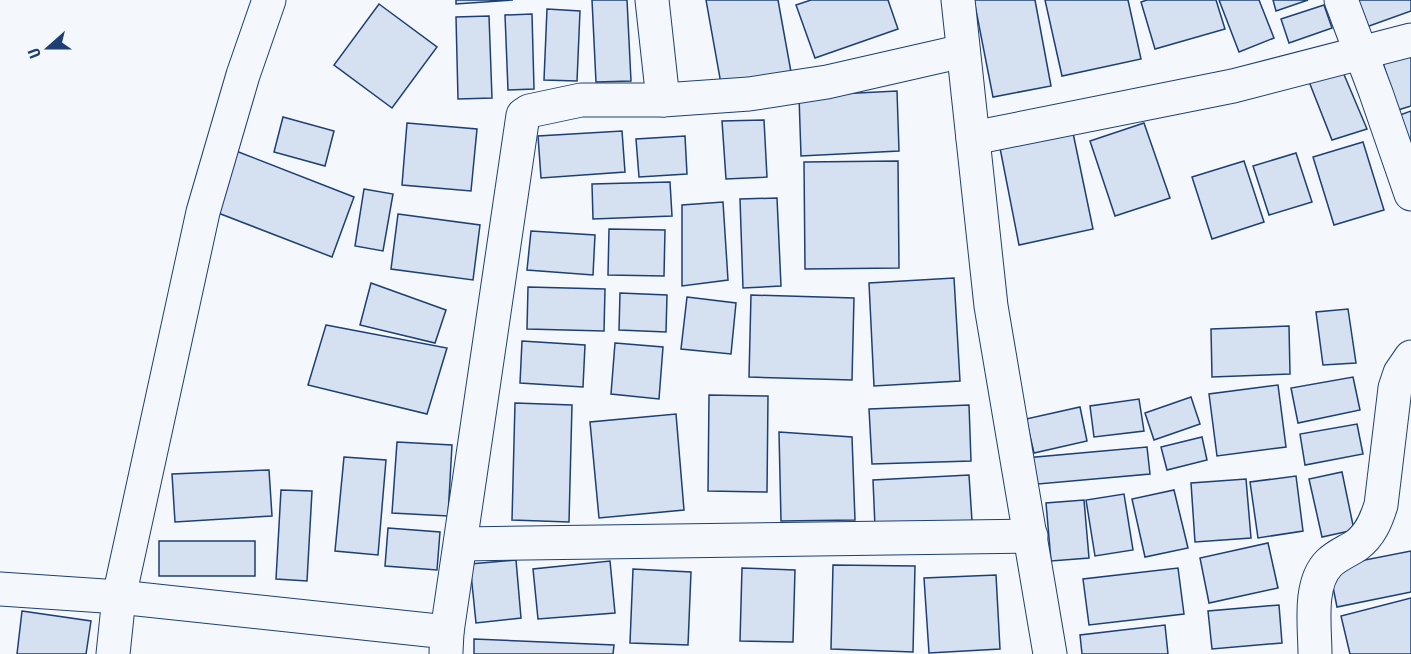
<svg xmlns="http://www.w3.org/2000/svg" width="1411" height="654" viewBox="0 0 1411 654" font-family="'Roboto Condensed',sans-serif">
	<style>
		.building { fill: #d5e0f0; stroke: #1d3f73; stroke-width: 1.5 }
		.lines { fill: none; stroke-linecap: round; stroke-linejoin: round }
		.minor-casing { stroke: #1d3f73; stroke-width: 35 }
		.minor { stroke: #f4f7fb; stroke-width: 33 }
	</style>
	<rect width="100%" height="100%" fill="#f4f7fb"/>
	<g class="building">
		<path d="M456 0H513L456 4Z"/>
		<path d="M592 0H627L631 81 596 82Z"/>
		<path d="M706 0H778L791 72 721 84Z"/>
		<path d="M811 0H888L898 29 815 58 796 5Z"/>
		<path d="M974 0H1035L1051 86 993 97Z"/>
		<path d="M1045 0H1128L1141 59 1062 76Z"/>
		<path d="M1147 0H1216L1225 29 1155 49 1141 2Z"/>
		<path d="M1219 0H1259L1274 38 1239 52Z"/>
		<path d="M1273 0H1308L1276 11Z"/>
		<path d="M1348 0H1411V11L1358 30Z"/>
		<path d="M379 4 437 47 392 108 334 65Z"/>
		<path d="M1324 5 1332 28 1289 43 1281 19Z"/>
		<path d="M547 9 580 11 577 81 544 80Z"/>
		<path d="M532 14 534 89 508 90 505 15Z"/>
		<path d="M489 16 492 98 458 99 456 17Z"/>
		<path d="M1411 51V106L1398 110 1382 60Z"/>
		<path d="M1340 65 1367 129 1332 140 1306 74Z"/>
		<path d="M897 91 899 151 801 156 799 96Z"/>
		<path d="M1411 111V147L1400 115Z"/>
		<path d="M283 117 334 131 325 166 274 152Z"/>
		<path d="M764 120 767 177 726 179 722 121Z"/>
		<path d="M407 123 477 129 471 191 402 185Z"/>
		<path d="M1144 123 1170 198 1115 216 1090 141Z"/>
		<path d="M622 131 625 172 541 178 538 136Z"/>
		<path d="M1073 133 1093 229 1019 245 1000 148Z"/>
		<path d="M685 136 687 174 639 177 636 139Z"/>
		<path d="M1363 142 1384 210 1334 225 1313 157Z"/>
		<path d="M236 151 354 197 332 257 213 211Z"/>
		<path d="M1296 153 1312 202 1269 215 1253 166Z"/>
		<path d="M898 161 899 268 805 269 804 162Z"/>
		<path d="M1244 161 1264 222 1212 239 1192 177Z"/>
		<path d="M670 182 672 216 593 219 592 184Z"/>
		<path d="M364 189 393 194 383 251 355 246Z"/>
		<path d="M777 198 781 286 743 288 740 199Z"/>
		<path d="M723 202 728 280 682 286V205Z"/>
		<path d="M398 214 480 225 473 280 391 269Z"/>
		<path d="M609 229 665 230 664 276 608 275Z"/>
		<path d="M531 231 595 235 593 275 527 270Z"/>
		<path d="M954 278 960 381 874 386 869 283Z"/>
		<path d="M371 283 446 310 435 343 360 325Z"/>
		<path d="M528 287 605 289 604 331 527 329Z"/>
		<path d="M620 293 667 295 666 332 619 330Z"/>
		<path d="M751 295 854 298 852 380 749 377Z"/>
		<path d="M687 297 736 303 731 354 681 349Z"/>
		<path d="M1348 309 1356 363 1323 365 1316 312Z"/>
		<path d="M326 325 447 348 427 414 308 385Z"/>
		<path d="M1289 326 1290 374 1212 377 1211 329Z"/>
		<path d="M522 341 585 345 583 387 520 383Z"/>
		<path d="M615 343 663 347 659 399 611 394Z"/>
		<path d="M1353 377 1360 410 1298 423 1291 388Z"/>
		<path d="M1278 385 1286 447 1217 456 1209 394Z"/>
		<path d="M709 395 768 396 767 492 708 491Z"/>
		<path d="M1191 397 1200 424 1154 440 1145 413Z"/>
		<path d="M1139 399 1144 431 1094 437 1090 406Z"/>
		<path d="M515 403 572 405 569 522 512 520Z"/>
		<path d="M969 405 971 461 872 464 869 409Z"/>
		<path d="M1080 407 1087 441 1034 453 1026 419Z"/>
		<path d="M676 414 684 510 599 518 590 422Z"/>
		<path d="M1357 424 1363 454 1305 465 1300 434Z"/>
		<path d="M779 432 852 437 855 520 781 521Z"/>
		<path d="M1202 437 1207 460 1167 470 1161 447Z"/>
		<path d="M397 442 452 445 448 516 392 513Z"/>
		<path d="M1147 447 1150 474 1027 485 1025 458Z"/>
		<path d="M344 457 386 460 378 555 335 551Z"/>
		<path d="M269 470 272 516 175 522 172 474Z"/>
		<path d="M1342 472 1354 530 1322 537 1309 479Z"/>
		<path d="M969 475 972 521 875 527 873 480Z"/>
		<path d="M1296 476 1303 531 1258 538 1250 482Z"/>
		<path d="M1246 479 1251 538 1195 542 1191 483Z"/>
		<path d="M281 490 312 491 307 581 276 579Z"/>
		<path d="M1174 490 1188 548 1145 557 1132 499Z"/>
		<path d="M1124 494 1133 550 1095 556 1086 500Z"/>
		<path d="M1084 500 1089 558 1051 561 1046 503Z"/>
		<path d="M388 528 440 532 437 570 385 566Z"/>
		<rect x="159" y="541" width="96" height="35"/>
		<path d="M1268 543 1278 588 1209 603 1200 558Z"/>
		<path d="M1411 551V592L1337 607 1329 567Z"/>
		<path d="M516 560 521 618 476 623 470 564Z"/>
		<path d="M610 561 615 613 538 619 533 569Z"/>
		<path d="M833 565 915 566 913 652 831 649Z"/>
		<path d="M742 568 795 570 793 642 740 641Z"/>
		<path d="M1178 568 1184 614 1089 625 1083 579Z"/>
		<path d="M633 569 691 572 688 645 630 643Z"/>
		<path d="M996 575 1000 649 929 653 924 578Z"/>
		<path d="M1411 598V654H1350L1341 616Z"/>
		<path d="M1279 605 1282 643 1212 649 1208 611Z"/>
		<path d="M22 611 91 621 86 654H17Z"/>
		<path d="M1165 625 1168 654H1082L1080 635Z"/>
		<path d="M474 639 614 645 613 654H474Z"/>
	</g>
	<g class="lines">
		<g class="minor-casing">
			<g id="minor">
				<path d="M652 0 663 100"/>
				<path d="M958 0 991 306 1050 654"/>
				<path d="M1341 0 1376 93 1411 194"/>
				<path d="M973 138 1233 86 1411 40"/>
				<path d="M461 544 1031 536"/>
				<path d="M0 589 119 597 447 632 446 652"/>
				<path d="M447 632 523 115 529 111 581 100H663L749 94 827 82 963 51"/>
				<path d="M113 654 119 597 203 212 243 75 269 0"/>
				<path d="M1315 654C1315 627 1308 584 1329 563 1337 555 1348 551 1357 545 1370 535 1376 521 1381 505L1395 388 1400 373 1411 357"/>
			</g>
		</g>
		<use href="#minor" class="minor"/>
	</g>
	<g transform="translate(48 48) rotate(249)" stroke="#f4f7fb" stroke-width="4.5" paint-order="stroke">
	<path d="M0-4.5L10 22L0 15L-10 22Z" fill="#1d3f73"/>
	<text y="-9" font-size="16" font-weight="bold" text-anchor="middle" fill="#1d3f73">U</text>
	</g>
</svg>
